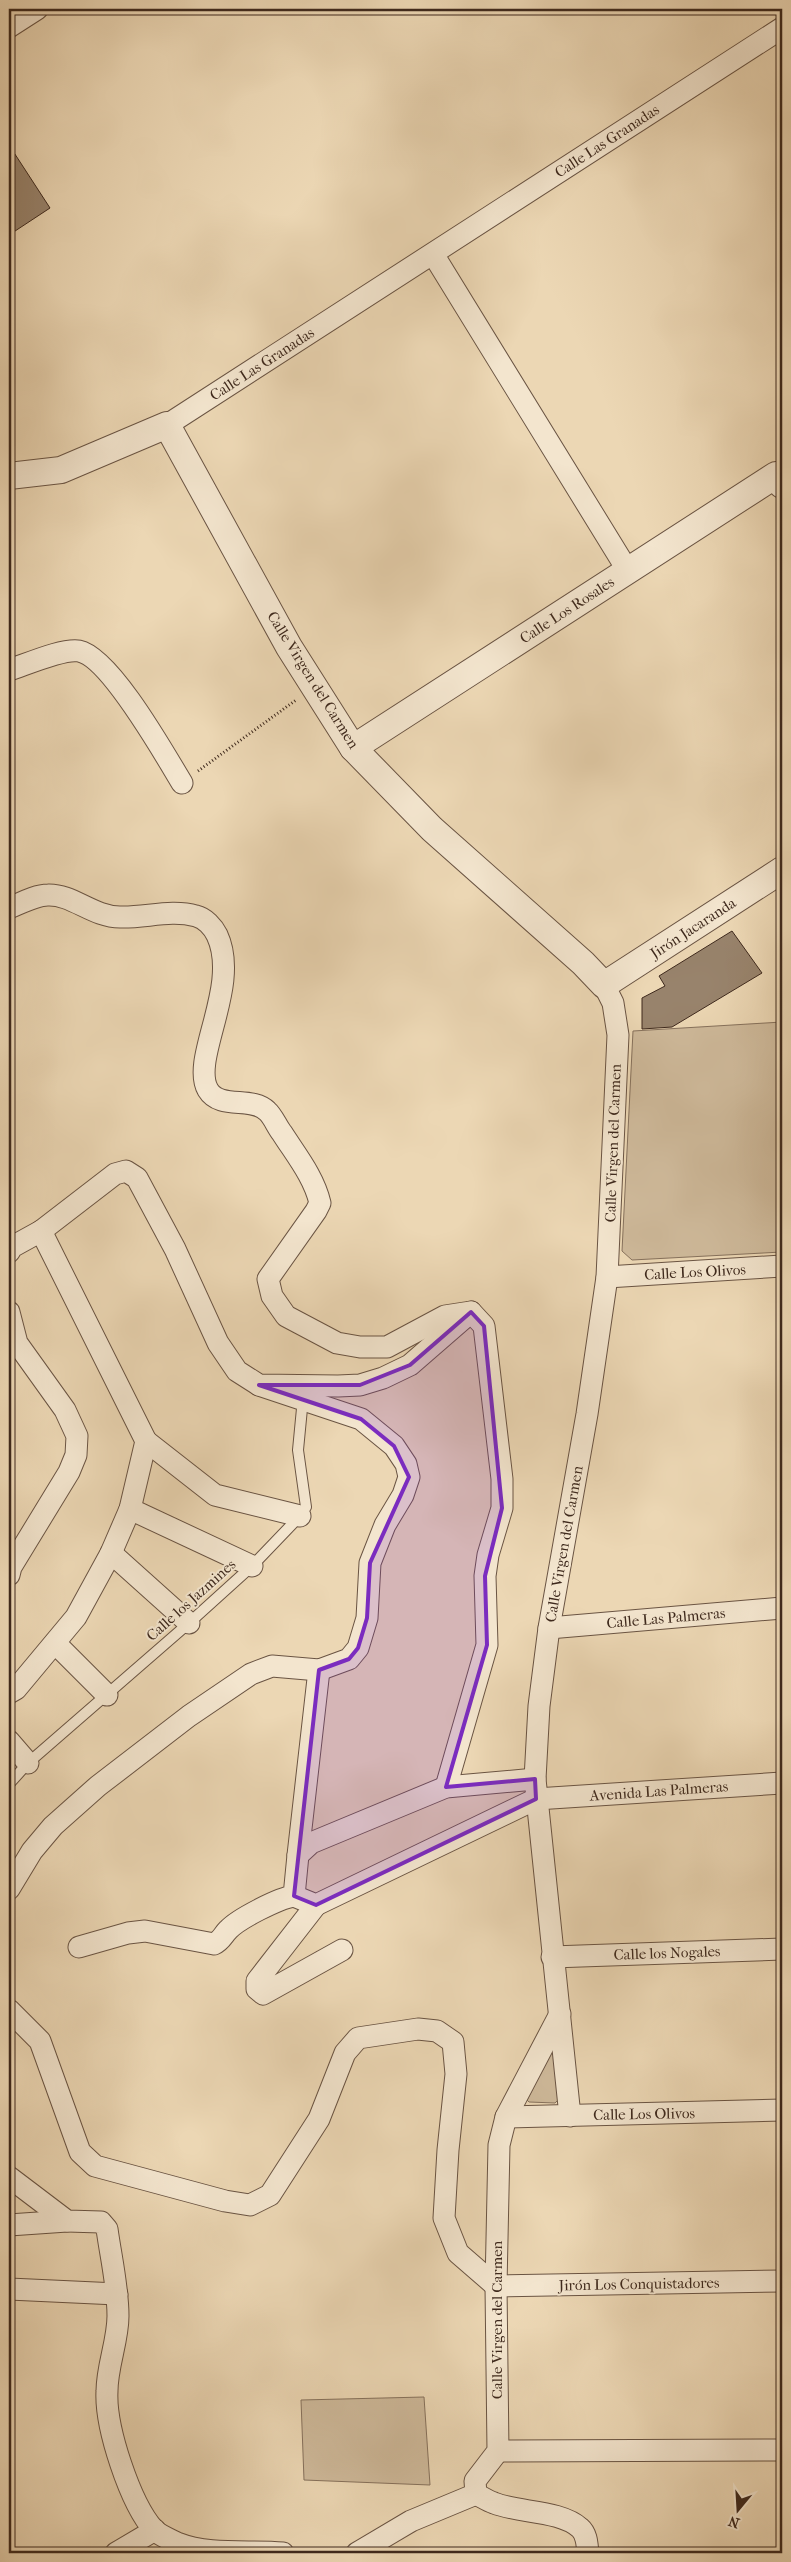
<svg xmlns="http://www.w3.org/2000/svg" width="791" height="2562" viewBox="0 0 791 2562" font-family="'IM FELL French Canon',serif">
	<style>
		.green { fill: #ceb99a; stroke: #86715c }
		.building { fill: #98836c; stroke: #3e291d }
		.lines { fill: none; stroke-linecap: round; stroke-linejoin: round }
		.service-casing { stroke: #6a5443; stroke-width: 12 }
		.minor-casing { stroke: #6a5443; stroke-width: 23 }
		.tertiary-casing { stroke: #6a5443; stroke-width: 28 }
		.path { stroke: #3e291d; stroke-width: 3; stroke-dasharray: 1 2.5; stroke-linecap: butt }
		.service { stroke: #f3e5ce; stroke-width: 10 }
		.minor { stroke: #f3e5ce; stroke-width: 21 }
		.tertiary { stroke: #f3e5ce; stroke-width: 26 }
		.marked { fill: #7b2cbf; fill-opacity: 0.2; stroke: #7b2cbf; stroke-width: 4; stroke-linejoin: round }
		.labels { text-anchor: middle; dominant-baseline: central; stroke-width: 4; stroke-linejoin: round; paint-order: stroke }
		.street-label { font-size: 15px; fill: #3e291d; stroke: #f3e5ce }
	</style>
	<rect width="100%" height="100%" fill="#ecd7b4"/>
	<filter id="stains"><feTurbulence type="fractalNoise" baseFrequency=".004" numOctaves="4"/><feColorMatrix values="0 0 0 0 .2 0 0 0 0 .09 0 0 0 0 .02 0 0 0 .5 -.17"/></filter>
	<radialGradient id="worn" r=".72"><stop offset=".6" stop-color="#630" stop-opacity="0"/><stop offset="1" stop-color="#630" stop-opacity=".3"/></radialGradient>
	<g class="green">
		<path d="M782 1022V1252L632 1260 622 1251 633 1031Z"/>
		<path d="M554 2046 558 2100 555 2103 529 2102 527 2100Z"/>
		<path d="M424 2397 430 2485 304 2480 301 2400Z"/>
	</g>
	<g class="building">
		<path d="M9 145 50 208 9 235Z"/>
		<path d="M732 931 762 973 672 1027 642 1029V998L665 986 659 976Z"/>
	</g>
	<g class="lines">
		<g class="service-casing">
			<path id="service" d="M9 1784 28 1763 189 1623 252 1566 300 1516 306 1507 298 1450 303 1398"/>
		</g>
		<g class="minor-casing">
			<g id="minor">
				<path d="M9 27 37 9"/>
				<path d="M433 254 628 571"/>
				<path d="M167 425 782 28"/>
				<path d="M9 670C25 665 63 648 79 651 110 657 165 755 182 783"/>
				<path d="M9 908C21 903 36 895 48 895 72 894 93 917 120 917 145 918 171 909 196 916 205 918 213 927 217 935 241 986 190 1059 208 1090 220 1110 252 1096 267 1111 273 1116 277 1127 282 1133 296 1155 314 1177 320 1203L316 1211 268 1279 272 1296 286 1316 337 1343 360 1347H387L445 1316 471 1312 484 1326 502 1479V1508L488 1555 485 1576 487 1645 446 1787"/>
				<path d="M9 1252 12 1247 41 1231 115 1174 126 1171 137 1178 175 1249 218 1343 237 1371 259 1385 338 1386 360 1385 383 1378 410 1365 471 1312"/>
				<path d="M607 1277 782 1266"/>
				<path d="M9 1312 17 1343 65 1410 77 1436 76 1455 69 1472 11 1567 9 1575"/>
				<path d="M146 1441 215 1495 300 1516"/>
				<path d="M130 1509 252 1566"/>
				<path d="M111 1553 189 1623"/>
				<path d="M549 1628 782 1608"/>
				<path d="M55 1643 107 1695"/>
				<path d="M9 1693 16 1689 76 1617 111 1553 130 1509 146 1441 41 1231"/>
				<path d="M9 1741 28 1763"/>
				<path d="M298 1855 319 1670"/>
				<path d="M9 1889 32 1851 53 1826 98 1786 189 1716 251 1674 272 1666 319 1670 349 1659 358 1648 367 1618 370 1563 385 1525 403 1495 409 1477 406 1464 394 1446 361 1419 259 1385"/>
				<path d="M294 1896 316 1905 536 1799 782 1783"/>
				<path d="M316 1905 257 1981V1989L263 1994 342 1950"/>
				<path d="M79 1947 128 1933 145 1931 214 1944C221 1941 223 1935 228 1930 238 1919 279 1898 294 1896L298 1855 311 1843 446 1787 535 1779"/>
				<path d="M552 1957 782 1949"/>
				<path d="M9 2010 40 2041 80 2152 95 2166 225 2201 250 2205 270 2195 319 2119 345 2053 358 2038 418 2029 437 2031 453 2042 456 2074 448 2150 444 2218 458 2253 496 2286 782 2281"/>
				<path d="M560 2014 506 2117 499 2145 496 2286 498 2451 475 2481 476 2494C482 2497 488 2501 494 2503 518 2513 560 2510 580 2528 587 2534 587 2544 588 2553"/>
				<path d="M570 2116 535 1779 539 1706 549 1628 587 1414 607 1277 618 1035 613 1003 604 985"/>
				<path d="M506 2117 782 2110"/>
				<path d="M9 2177 67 2221 101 2222 107 2229C111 2258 118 2287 118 2316 118 2341 107 2366 107 2391 105 2427 130 2503 154 2530 159 2535 171 2540 177 2543 210 2556 248 2550 283 2553"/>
				<path d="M9 2225 67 2221"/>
				<path d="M9 2289 117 2294"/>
				<path d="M498 2451 782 2450"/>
				<path d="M116 2553 155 2530"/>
				<path d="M357 2553 411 2521 476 2494"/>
			</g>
		</g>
		<g class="tertiary-casing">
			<g id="tertiary">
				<path d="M9 476 61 470 167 425 289 647 353 748 432 829 583 963 604 985 782 870"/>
				<path d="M353 748 776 475 782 485"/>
			</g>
		</g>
		<path class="path" d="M198 771 296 700"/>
		<use href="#service" class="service"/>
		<use href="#minor" class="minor"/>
		<use href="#tertiary" class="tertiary"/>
	</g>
	<path class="marked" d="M471 1312 484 1326 502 1508 485 1576 487 1645 446 1787 535 1779 536 1799 316 1905 294 1896 319 1670 349 1659 358 1648 367 1618 370 1563 409 1477 394 1446 361 1419 259 1385H360L410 1365Z"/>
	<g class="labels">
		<g class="street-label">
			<text transform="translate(607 141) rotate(-33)">Calle Las Granadas</text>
			<text transform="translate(262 364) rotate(-33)">Calle Las Granadas</text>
			<text transform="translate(567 610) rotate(-33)">Calle Los Rosales</text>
			<text transform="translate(313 680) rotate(58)">Calle Virgen del Carmen</text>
			<text transform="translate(693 928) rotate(-33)">Jirón Jacaranda</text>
			<text transform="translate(613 1143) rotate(-88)">Calle Virgen del Carmen</text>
			<text transform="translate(695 1272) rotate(-3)">Calle Los Olivos</text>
			<text transform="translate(564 1544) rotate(-80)">Calle Virgen del Carmen</text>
			<text transform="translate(191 1600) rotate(-42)">Calle los Jazmines</text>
			<text transform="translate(666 1618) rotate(-5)">Calle Las Palmeras</text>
			<text transform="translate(659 1791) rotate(-4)">Avenida Las Palmeras</text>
			<text transform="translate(667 1953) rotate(-2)">Calle los Nogales</text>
			<text transform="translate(644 2114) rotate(-1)">Calle Los Olivos</text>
			<text transform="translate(639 2284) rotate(-1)">Jirón Los Conquistadores</text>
			<text transform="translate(497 2320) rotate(-90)">Calle Virgen del Carmen</text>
		</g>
	</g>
	<rect width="791" height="2562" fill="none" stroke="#ecd7b4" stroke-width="30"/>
	<rect x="10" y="10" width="771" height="2542" fill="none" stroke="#3e291d" stroke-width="2.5"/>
	<rect x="15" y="15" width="761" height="2532" fill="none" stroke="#3e291d"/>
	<g transform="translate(738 2510) rotate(198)" stroke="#f3e5ce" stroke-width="4" paint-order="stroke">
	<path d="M0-4L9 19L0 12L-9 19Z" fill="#3e291d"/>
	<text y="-8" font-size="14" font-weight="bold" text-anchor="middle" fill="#3e291d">N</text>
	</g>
	<rect width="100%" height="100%" filter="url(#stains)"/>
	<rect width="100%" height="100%" fill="url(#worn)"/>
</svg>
